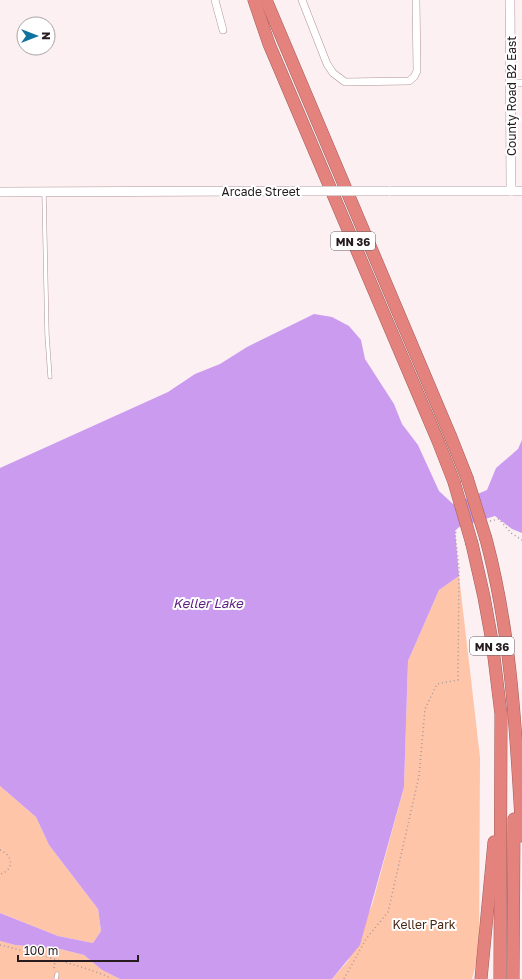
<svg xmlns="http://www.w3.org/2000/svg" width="522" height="979" viewBox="0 0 522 979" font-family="'Golos Text',sans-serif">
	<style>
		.green { fill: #fec5a8 }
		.water { fill: #cb9bef }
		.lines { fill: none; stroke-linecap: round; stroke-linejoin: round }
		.lane-casing { stroke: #ae939a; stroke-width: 4.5 }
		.street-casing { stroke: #ae939a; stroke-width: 8 }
		.secondary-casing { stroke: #ae939a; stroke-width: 10 }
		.highway-casing { stroke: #a25e5c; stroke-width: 13 }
		.path { stroke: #a4989c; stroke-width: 1.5; stroke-dasharray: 1 3; stroke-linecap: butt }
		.lane { stroke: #fff; stroke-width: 3.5 }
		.street { stroke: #fff; stroke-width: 7 }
		.secondary { stroke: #fff; stroke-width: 9 }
		.highway { stroke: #e4827d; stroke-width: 12 }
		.secondary-bridge-casing { stroke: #ae939a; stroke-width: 10; stroke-linecap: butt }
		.highway-bridge-casing { stroke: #a25e5c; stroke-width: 13; stroke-linecap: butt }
		.secondary-bridge { stroke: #fff; stroke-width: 9 }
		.highway-bridge { stroke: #e4827d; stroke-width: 12 }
		.labels { text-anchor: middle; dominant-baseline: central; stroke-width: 4; stroke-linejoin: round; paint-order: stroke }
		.shield { fill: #fff; stroke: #675f62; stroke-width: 1 }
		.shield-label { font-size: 11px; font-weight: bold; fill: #261b1f }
		.street-label { font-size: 12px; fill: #261b1f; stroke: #fff }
		.park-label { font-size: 12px; fill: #482410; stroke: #fff }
		.water-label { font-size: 13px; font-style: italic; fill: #5c1e7f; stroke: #fff }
	</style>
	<rect width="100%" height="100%" fill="#fcf0f3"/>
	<g class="green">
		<path d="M459 576 480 757 479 953 472 979H332L348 961 372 905 404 787 408 661 439 590Z"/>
		<path d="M0 786 36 817 49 845 98 909 101 931 93 943 58 936 0 913Z"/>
		<path d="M0 941 15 945 60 949 84 955 102 970 120 979H0Z"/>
	</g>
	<path class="water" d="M314 314 332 317 349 326 361 340 365 359 394 404 402 424 418 445 439 491 453 504 487 490 496 468 518 449 522 440V533L512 529 495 516 459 527 455 531 459 576 439 590 408 661 404 787 360 945 332 979H120L102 970 84 955 60 949 15 945 0 941V913L58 936 93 943 101 931 98 909 49 845 36 817 0 786V468L168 392 195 374 220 364 247 347Z"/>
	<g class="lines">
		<g class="lane-casing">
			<g id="lane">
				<path d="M44 193 47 335 50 377"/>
				<path d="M56 979 57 974"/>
			</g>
		</g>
		<g class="street-casing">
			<g id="street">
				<path d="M215 0 223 30"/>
				<path d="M302 0 327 64 333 73 345 82 409 81 414 77 417 71 416 0"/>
				<path d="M511 83H522"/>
			</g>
		</g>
		<g class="secondary-casing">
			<g id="secondary">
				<path d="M510 0 511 191"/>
				<path d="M389 191H522"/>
				<path d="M0 192 291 191"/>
			</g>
		</g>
		<g class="highway-casing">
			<g id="highway">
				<path d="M254 0 269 44 438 441 454 482"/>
				<path d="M266 0 450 435 467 478"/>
				<path d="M486 539C512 636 516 735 522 836"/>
				<path d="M472 544 484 597 492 641 501 714 500 979"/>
				<path d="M481 979 494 842"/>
				<path d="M513 979 514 819"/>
			</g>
		</g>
		<g class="path">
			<path d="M490 521 499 519 511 533 522 540"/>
			<path d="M0 850C13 855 15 870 0 874"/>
			<path d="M0 945C15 948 106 972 111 979"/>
			<path d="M54 968 55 961"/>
			<path d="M344 979 366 939 388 912 419 776 425 709 437 684 458 680 459 568 455 533 458 531"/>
		</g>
		<use href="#lane" class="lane"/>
		<use href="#street" class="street"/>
		<use href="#secondary" class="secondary"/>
		<use href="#highway" class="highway"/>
		<g class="secondary-bridge-casing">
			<path id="secondary-bridge" d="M291 191H389"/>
		</g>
		<g class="highway-bridge-casing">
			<g id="highway-bridge">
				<path d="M467 478 486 539"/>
				<path d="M454 482 472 544"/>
			</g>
		</g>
		<use href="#secondary-bridge" class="secondary-bridge"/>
		<use href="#highway-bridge" class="highway-bridge"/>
	</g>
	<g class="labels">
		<g class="shield">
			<rect x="331" y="232" width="44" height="18" rx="3"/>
			<rect x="470" y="637" width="44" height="18" rx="3"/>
		</g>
		<g class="shield-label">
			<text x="353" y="241">MN 36</text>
			<text x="492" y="646">MN 36</text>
		</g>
		<g class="street-label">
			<text transform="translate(511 96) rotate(-90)">County Road B2 East</text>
			<text x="261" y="191">Arcade Street</text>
		</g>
		<g class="park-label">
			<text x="424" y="924">Keller Park</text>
		</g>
		<g class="water-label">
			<text x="208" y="603">Keller Lake</text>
		</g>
	</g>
	<g transform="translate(36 36) rotate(90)"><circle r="19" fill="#ffffff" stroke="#a8a4a5"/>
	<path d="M0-3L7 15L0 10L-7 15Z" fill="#0f729f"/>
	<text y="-6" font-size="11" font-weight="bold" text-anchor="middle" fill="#261b1f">N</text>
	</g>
	<path d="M18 955v6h120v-6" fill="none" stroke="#261b1f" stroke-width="2"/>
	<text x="24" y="955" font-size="12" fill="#261b1f" stroke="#ffffff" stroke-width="3" paint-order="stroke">100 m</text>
</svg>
